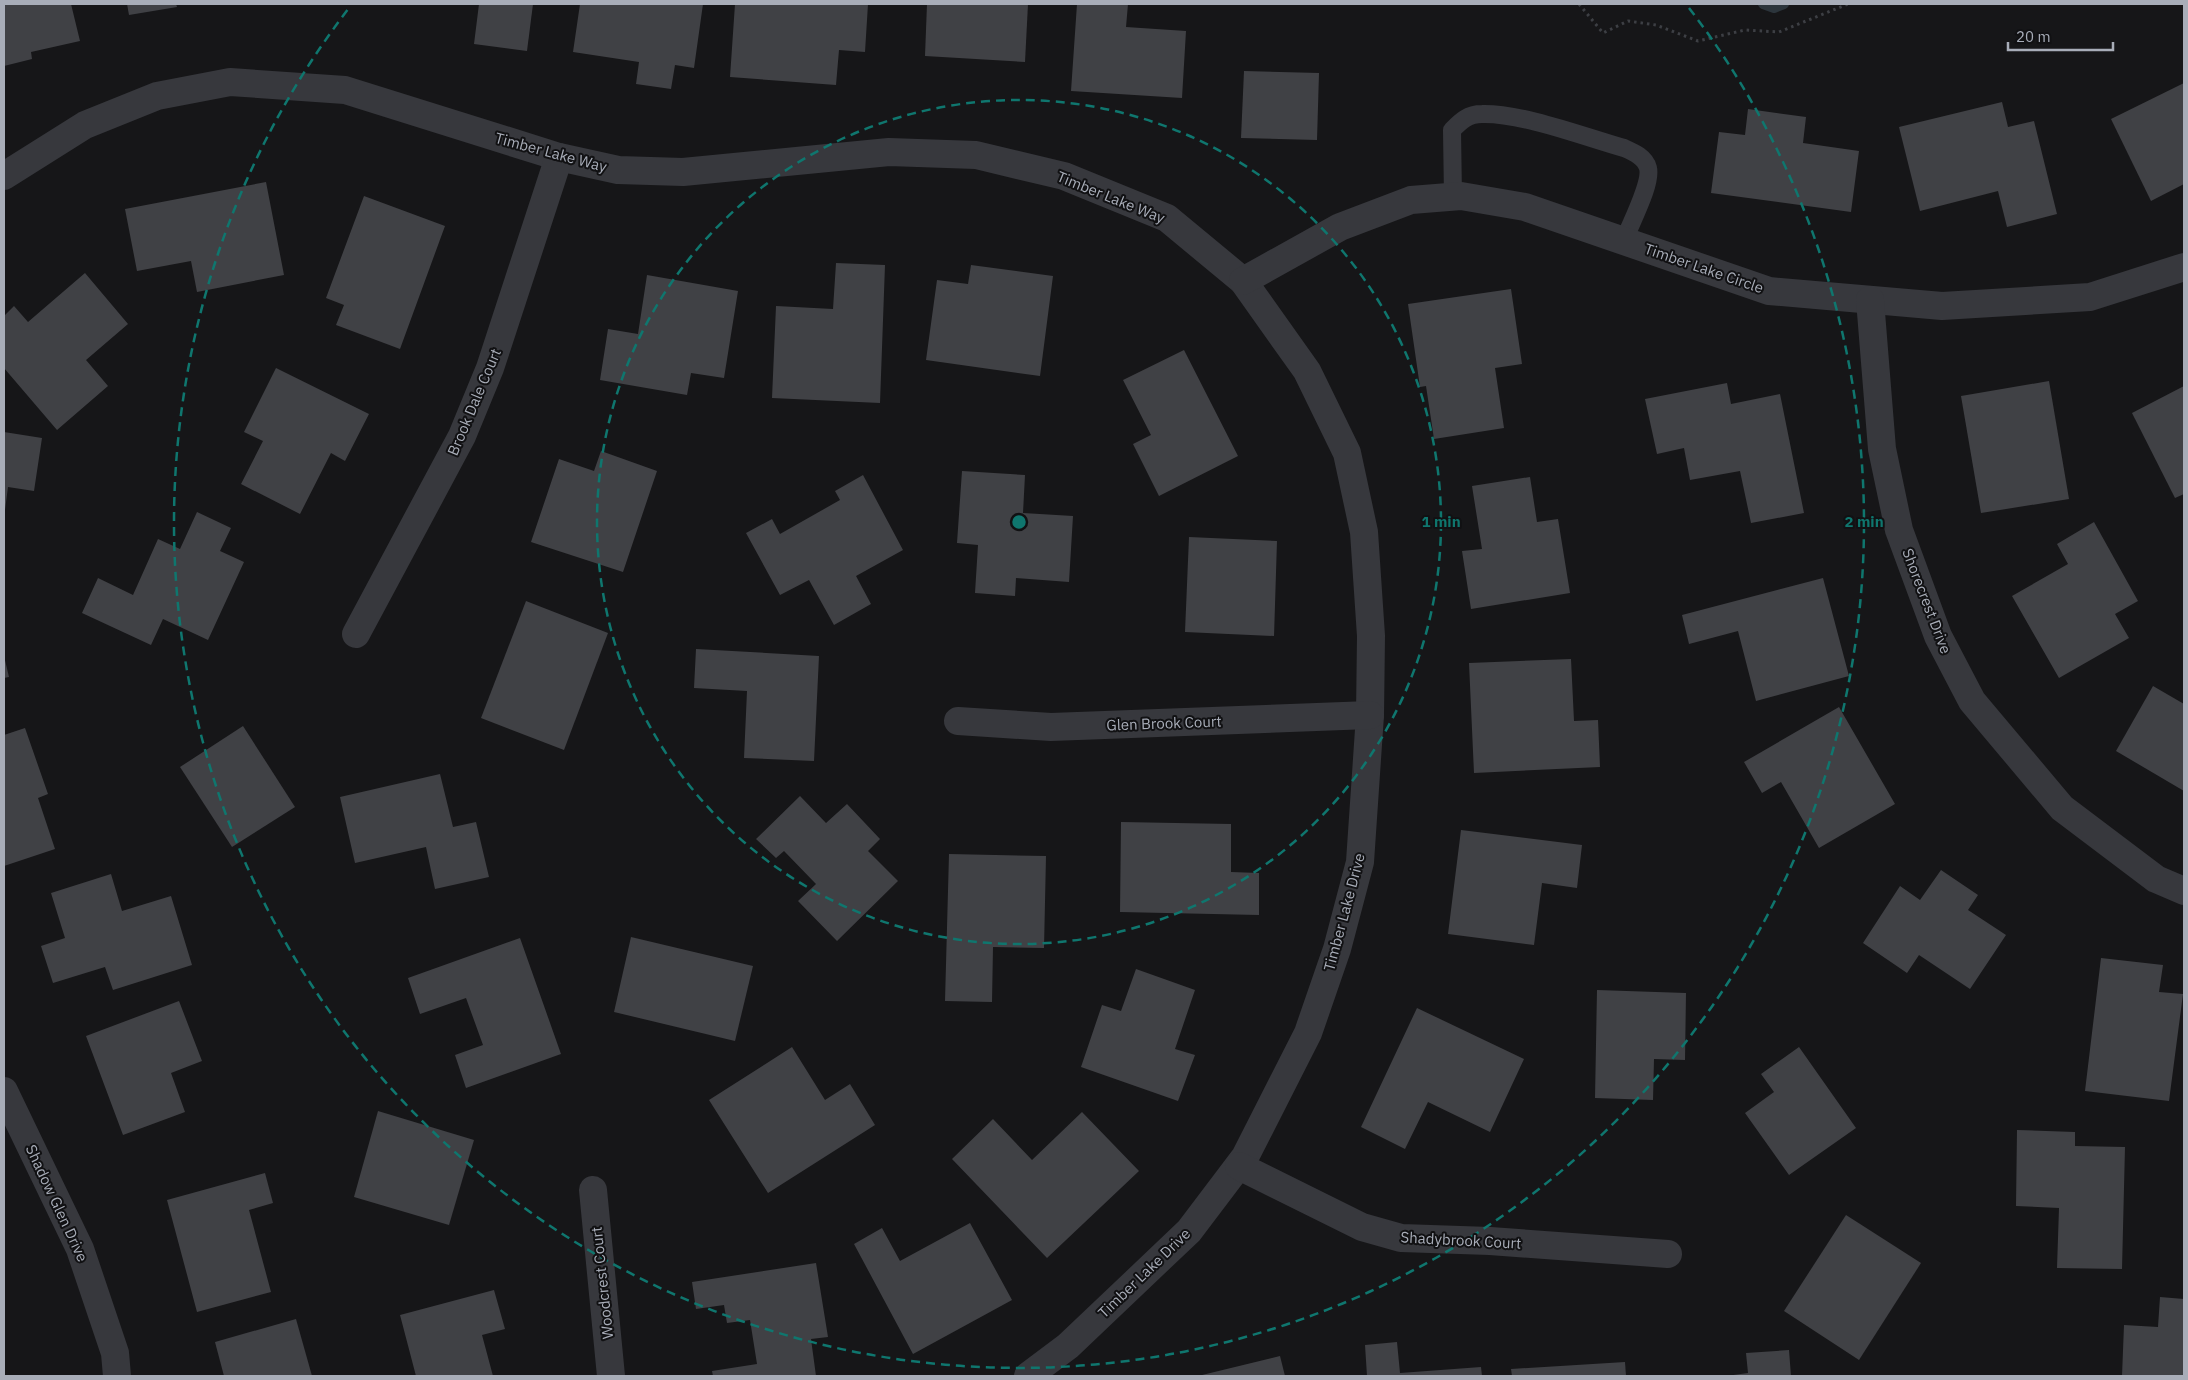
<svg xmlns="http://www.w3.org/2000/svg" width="2188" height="1380" viewBox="0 0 2188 1380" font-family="'IBM Plex Sans',sans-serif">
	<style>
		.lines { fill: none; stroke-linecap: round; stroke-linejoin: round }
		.stream { stroke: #2c353c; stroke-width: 10 }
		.building { fill: #404145 }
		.path { stroke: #3d3f44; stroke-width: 3; stroke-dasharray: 2.5 4; stroke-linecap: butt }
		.service { stroke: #37383d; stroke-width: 18 }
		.minor { stroke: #37383d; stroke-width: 28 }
		.ring { fill: none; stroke: #0f766e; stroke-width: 2.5; stroke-dasharray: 9 6 }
		.labels { text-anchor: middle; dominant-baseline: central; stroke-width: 4; stroke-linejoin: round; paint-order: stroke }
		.street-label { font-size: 15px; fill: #a8adb8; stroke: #111113 }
		.centre { fill: #0f766e; stroke: #111113; stroke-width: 2.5 }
		.ring-label { font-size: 15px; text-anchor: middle; font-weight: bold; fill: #0f766e; stroke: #111113; stroke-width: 4; stroke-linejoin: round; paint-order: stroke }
	</style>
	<rect width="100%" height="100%" fill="#161618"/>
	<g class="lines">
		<path class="stream" d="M1763 4 1774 8 1784 4"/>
	</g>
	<g class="building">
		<path d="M4 4H71L80 41 31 52 32 59 4 66Z"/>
		<path d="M127 4H176L177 7 129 15Z"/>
		<path d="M479 4H533L527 51 474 44Z"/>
		<path d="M580 4H703L694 68 675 65 671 89 636 84 639 62 573 52Z"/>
		<path d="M735 4H868L865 52 839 50 836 85 730 77Z"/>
		<path d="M927 4H1028L1025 62 925 56Z"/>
		<path d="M1077 4H1128L1126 27 1186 31 1182 98 1071 91Z"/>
		<path d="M1244 71 1319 73 1317 140 1241 138Z"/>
		<path d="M2184 83V184L2151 201 2111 119Z"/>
		<path d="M2002 102 2008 127 2034 121 2057 214 2007 227 1998 191 1920 211 1899 127Z"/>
		<path d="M1748 109 1806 117 1803 143 1859 151 1851 212 1711 193 1719 132 1745 135Z"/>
		<path d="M266 182 284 275 197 292 191 261 137 271 125 209Z"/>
		<path d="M364 196 445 226 400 349 336 325 344 305 326 298Z"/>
		<path d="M836 263 885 265 880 403 772 398 776 306 833 309Z"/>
		<path d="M971 265 1053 276 1040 376 926 360 937 280 968 284Z"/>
		<path d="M85 273 128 324 86 360 108 386 57 430 4 368V316L14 306 28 322Z"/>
		<path d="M647 275 738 291 724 378 691 373 687 395 600 380 608 329 638 334Z"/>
		<path d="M1511 289 1522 364 1495 368 1504 428 1434 439 1426 386 1420 387 1408 304Z"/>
		<path d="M1184 350 1238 456 1159 496 1133 444 1151 435 1123 380Z"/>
		<path d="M276 368 369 414 345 461 331 453 300 514 241 484 263 441 244 432Z"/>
		<path d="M2049 381 2069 499 1981 513 1961 396Z"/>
		<path d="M1727 383 1731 404 1780 394 1804 513 1751 523 1740 471 1690 480 1684 448 1657 454 1645 399Z"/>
		<path d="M2184 386V494L2175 498 2132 413Z"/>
		<path d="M4 432 42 438 34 491 8 487 5 510Z"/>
		<path d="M601 451 657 471 623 572 531 542 559 459 594 471Z"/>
		<path d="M962 471 1025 475 1023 513 1073 516 1069 582 1016 578 1015 596 975 593 978 545 957 543Z"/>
		<path d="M863 475 903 550 856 576 871 604 834 625 809 580 780 595 746 533 772 519 780 534 840 500 835 491Z"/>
		<path d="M1530 477 1537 522 1558 519 1570 593 1471 609 1462 551 1482 549 1472 486Z"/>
		<path d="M197 512 231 528 220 551 244 562 208 640 163 619 151 645 82 613 98 578 133 595 158 539 180 549Z"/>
		<path d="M2094 522 2138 601 2115 614 2129 638 2059 678 2012 596 2068 564 2057 544Z"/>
		<path d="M1189 537 1277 541 1274 636 1185 632Z"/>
		<path d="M1823 578 1849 676 1756 701 1738 631 1689 644 1682 615Z"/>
		<path d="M526 601 608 633 564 750 481 718Z"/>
		<path d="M696 649 819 656 814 761 744 758 747 691 694 688Z"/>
		<path d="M4 656 9 677 4 678Z"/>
		<path d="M1571 659 1574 721 1598 720 1600 767 1474 773 1469 663Z"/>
		<path d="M2153 686 2184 704V791L2116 751Z"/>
		<path d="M1839 707 1895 804 1819 848 1781 782 1762 793 1744 762Z"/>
		<path d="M243 726 295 807 232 847 180 767Z"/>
		<path d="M25 728 48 794 38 798 55 849 4 866V735Z"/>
		<path d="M440 774 453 827 476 822 489 877 435 889 426 847 355 863 340 797Z"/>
		<path d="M800 796 826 823 847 804 880 839 868 851 898 881 837 941 798 901 816 884 784 851 776 858 756 839Z"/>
		<path d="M1121 822 1231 824V872L1259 873V915L1120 912Z"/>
		<path d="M1461 830 1582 845 1577 888 1542 883 1534 945 1448 934Z"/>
		<path d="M949 854 1046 856 1044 948 993 947 992 1002 945 1001Z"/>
		<path d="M1941 870 1978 895 1968 910 2006 935 1970 989 1919 955 1907 973 1863 943 1900 886 1920 900Z"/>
		<path d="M111 874 122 911 171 896 192 965 113 990 105 967 53 983 41 946 65 938 51 893Z"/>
		<path d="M631 937 753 966 735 1041 614 1012Z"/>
		<path d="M520 938 561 1054 466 1088 455 1055 483 1045 466 998 420 1014 408 978Z"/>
		<path d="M2101 958 2163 965 2159 992 2183 994 2169 1101 2085 1091Z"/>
		<path d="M1136 969 1195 990 1175 1049 1195 1055 1178 1101 1081 1067 1102 1005 1121 1011Z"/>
		<path d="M1597 990 1686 993 1685 1060 1654 1059 1653 1100 1595 1098Z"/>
		<path d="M179 1001 202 1061 171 1073 185 1112 123 1135 86 1036Z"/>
		<path d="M1417 1008 1524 1059 1490 1132 1428 1102 1405 1149 1361 1127Z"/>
		<path d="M792 1047 825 1100 850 1084 875 1125 768 1193 709 1100Z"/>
		<path d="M1799 1047 1856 1128 1789 1175 1745 1113 1774 1092 1761 1074Z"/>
		<path d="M378 1111 474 1140 449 1225 354 1197Z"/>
		<path d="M1082 1112 1139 1171 1047 1258 952 1159 993 1119 1032 1160Z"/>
		<path d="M2017 1130 2075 1132V1146L2125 1147 2122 1269 2057 1268 2059 1208 2016 1206Z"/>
		<path d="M265 1173 273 1203 249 1210 271 1292 197 1312 167 1200Z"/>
		<path d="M1846 1215 1921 1263 1859 1360 1784 1311Z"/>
		<path d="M970 1223 1012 1300 913 1354 854 1244 882 1228 900 1261Z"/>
		<path d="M816 1263 828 1337 811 1339 816 1376H713L712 1371 757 1364 750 1320 727 1323 724 1305 696 1309 692 1282Z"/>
		<path d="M494 1290 505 1329 482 1335 493 1376H416L400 1315Z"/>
		<path d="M2160 1297 2184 1299V1376H2122L2124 1325 2158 1327Z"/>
		<path d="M296 1319 312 1376H224L215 1342Z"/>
		<path d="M1397 1342 1400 1373 1481 1367 1482 1376H1367L1365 1345Z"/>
		<path d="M1789 1350 1791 1376H1726L1748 1373 1746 1353Z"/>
		<path d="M1280 1356 1285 1376H1198Z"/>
		<path d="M1625 1362 1626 1376H1512L1511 1369Z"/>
	</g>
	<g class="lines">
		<path class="path" d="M1579 4 1603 33 1628 21 1656 25 1698 41 1745 30 1779 32 1848 4"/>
		<path class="service" d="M1453 197 1452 130C1461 121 1468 114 1482 114 1522 113 1585 137 1624 148 1633 152 1645 157 1648 168 1652 184 1630 224 1624 241"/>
		<g class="minor">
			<path d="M4 176 85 125 157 96 230 82 345 90 559 157 618 170 683 172 889 152 976 155 1064 176 1167 218 1243 281 1307 371 1347 453 1364 532 1371 636 1370 715 1360 862 1337 949 1308 1033 1245 1157 1189 1231 1068 1346 1028 1376"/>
			<path d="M1243 281 1340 227 1411 200 1461 196 1525 207 1769 291 1942 306 2090 297 2184 267"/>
			<path d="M1870 300 1882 449 1899 530 1938 636 1972 701 2062 808 2156 879 2184 891"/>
			<path d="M356 634 462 436 490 368 559 157"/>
			<path d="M958 721 1051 727 1370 715"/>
			<path d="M4 1091 80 1249 115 1353 117 1376"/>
			<path d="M1239 1166 1362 1227 1401 1238 1490 1241 1668 1254"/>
			<path d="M593 1190 611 1376"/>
		</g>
	</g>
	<g class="ring">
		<circle cx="1019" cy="522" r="422"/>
		<path d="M1689 8A845 845 0 1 1 349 8"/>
	</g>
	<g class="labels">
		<g class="street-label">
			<text transform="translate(551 152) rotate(15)">Timber Lake Way</text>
			<text transform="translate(1111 197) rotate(22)">Timber Lake Way</text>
			<text transform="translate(1704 268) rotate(19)">Timber Lake Circle</text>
			<text transform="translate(474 402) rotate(-67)">Brook Dale Court</text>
			<text transform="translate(1927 601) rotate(69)">Shorecrest Drive</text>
			<text transform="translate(1164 723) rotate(-2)">Glen Brook Court</text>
			<text transform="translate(1344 912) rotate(-75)">Timber Lake Drive</text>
			<text transform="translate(57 1203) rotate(65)">Shadow Glen Drive</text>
			<text transform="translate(1461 1240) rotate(3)">Shadybrook Court</text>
			<text transform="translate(1144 1273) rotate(-44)">Timber Lake Drive</text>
			<text transform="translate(602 1283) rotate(-96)">Woodcrest Court</text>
		</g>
	</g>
	<circle cx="1019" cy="522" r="8" class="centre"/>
	<g class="ring-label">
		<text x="1441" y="527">1 min</text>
		<text x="1864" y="527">2 min</text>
	</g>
	<rect width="2188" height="1380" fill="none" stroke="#a8adb8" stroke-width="10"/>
	<path d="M2008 42v8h105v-8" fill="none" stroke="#a8adb8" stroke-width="2.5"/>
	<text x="2016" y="42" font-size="15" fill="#a8adb8" stroke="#111113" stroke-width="4" paint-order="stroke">20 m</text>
</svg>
